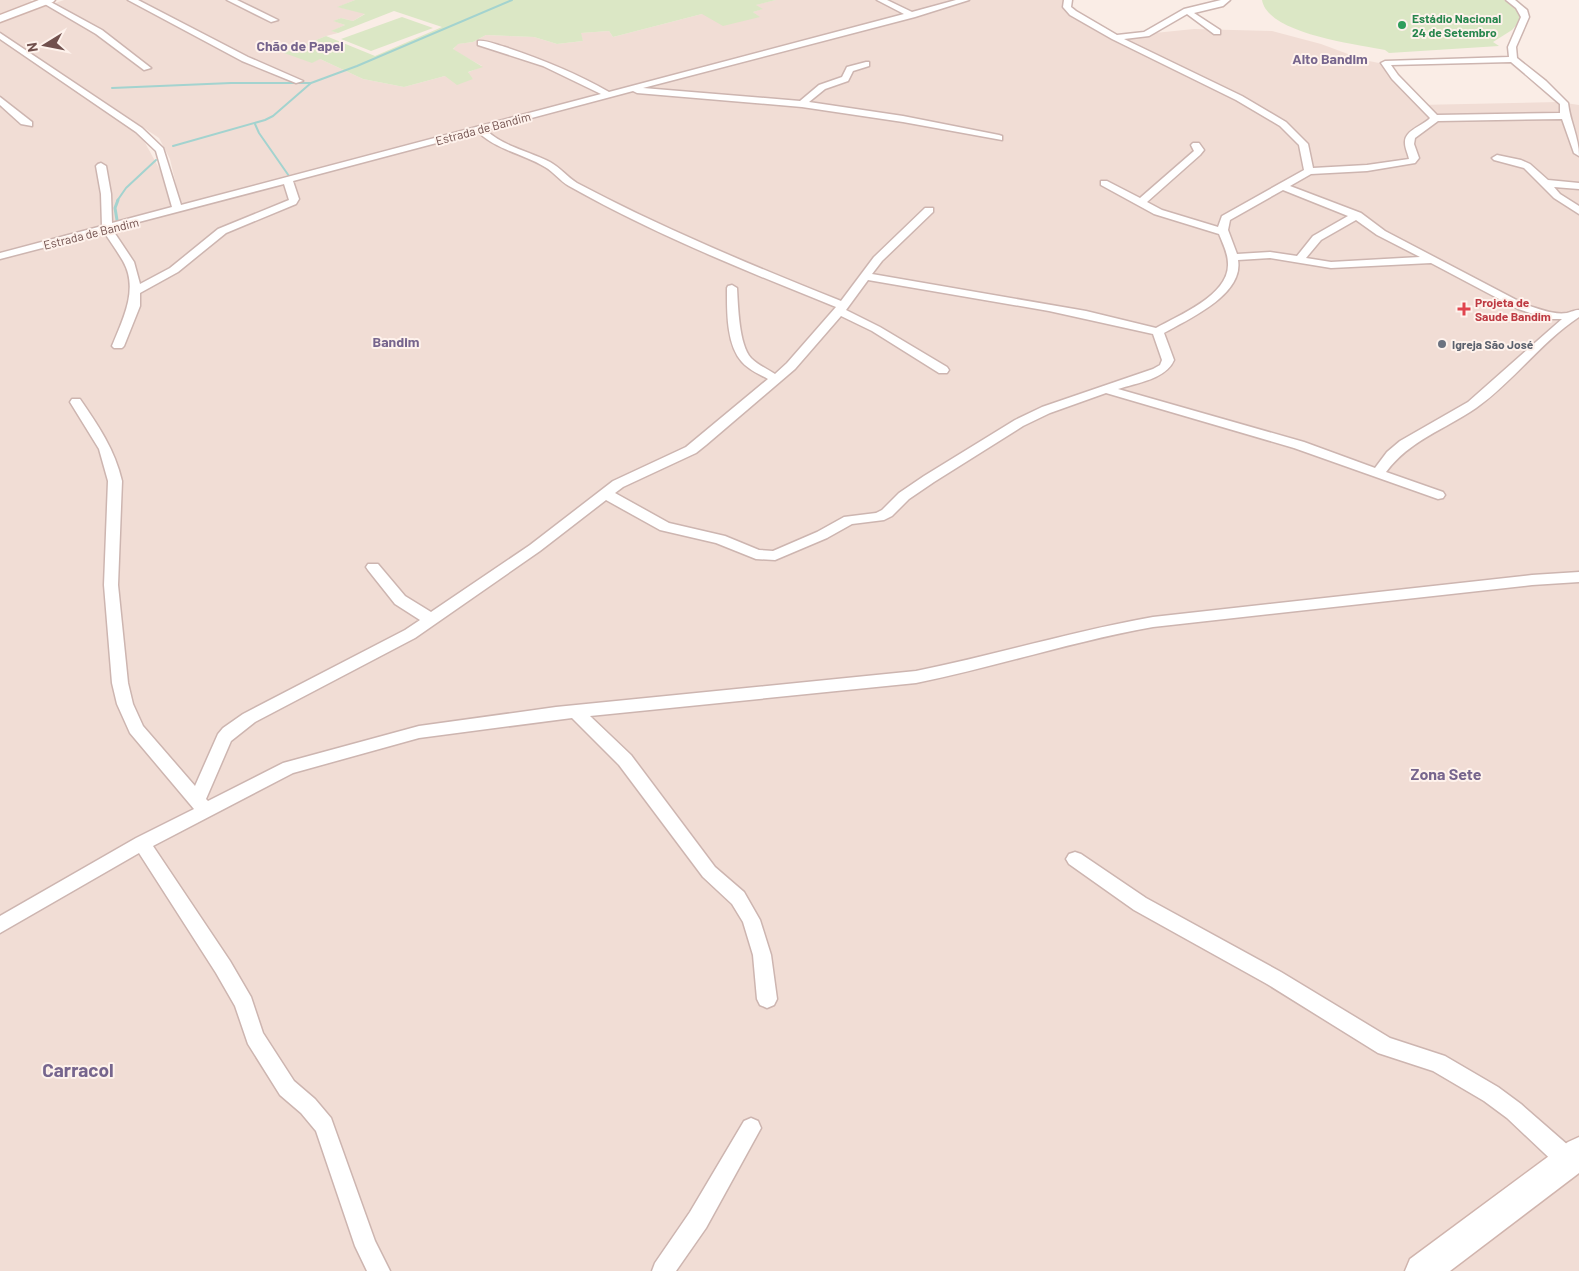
<svg xmlns="http://www.w3.org/2000/svg" width="1579" height="1271" viewBox="0 0 1579 1271" font-family="Barlow,sans-serif">
	<style>
		.residential { fill: #f1ddd5 }
		.green { fill: #dbe7c5 }
		.lines { fill: none; stroke-linecap: round; stroke-linejoin: round }
		.stream-far1 { stroke: #a3d3cf; stroke-width: 2 }
		.stream { stroke: #a3d3cf; stroke-width: 3 }
		.street-casing { stroke: #cdb5b0; stroke-width: 3 }
		.secondary-casing { stroke: #d0b4ad; stroke-width: 3 }
		.street { fill: #fff; fill-rule: evenodd }
		.secondary { fill: #fff; fill-rule: evenodd }
		.leisure-dot { fill: #2e9e5b; stroke: #fef2ec; stroke-width: 2 }
		.health-dot { fill: #e0444e; stroke: #fef2ec; stroke-width: 2 }
		.worship-dot { fill: #6b7280; stroke: #fef2ec; stroke-width: 2 }
		.labels { text-anchor: middle; dominant-baseline: central; stroke-width: 4; stroke-linejoin: round; paint-order: stroke }
		.far-leisure-label { font-size: 12px; font-weight: bold; fill: #27864d; stroke: #fef2ec; text-anchor: start }
		.far-street-label { font-size: 12px; fill: #71504d; stroke: #fef2ec }
		.far-health-label { font-size: 12px; font-weight: bold; fill: #be3a42; stroke: #fef2ec; text-anchor: start }
		.far-worship-label { font-size: 12px; font-weight: bold; fill: #5b616d; stroke: #fef2ec; text-anchor: start }
		.far-neighbourhood-label { font-size: 14px; font-weight: bold; fill: #76658d; stroke: #fef2ec }
		.neighbourhood-label { font-size: 16px; font-weight: bold; fill: #76658d; stroke: #fef2ec }
		.near-neighbourhood-label { font-size: 19px; font-weight: bold; fill: #76658d; stroke: #fef2ec }
	</style>
	<rect width="100%" height="100%" fill="#faede6"/>
	<g class="residential">
		<path d="M0 0H30L37 4 0 16Z"/>
		<path d="M64 0H355L338 7 366 13 353 21 341 18 334 21 345 25 332 31 338 33 326 36 285 53 320 59 363 79 404 87 445 76 473 79 467 73 482 66 453 50 457 44 473 42 486 35 534 37 557 44 583 41 580 33 609 31 613 37 702 14 759 17 753 12 762 9 755 5 776 0H955L181 206 170 159 159 138 0 32V22Z"/>
		<path d="M969 0H1067L1073 13 1115 37 1194 29 1272 31 1321 44 1364 60 1384 64 1418 105 1559 102 1579 105V1271H0V256Z"/>
		<path d="M0 39 139 132 164 177 172 208 0 253Z"/>
	</g>
	<g class="green">
		<path d="M355 0H776L756 5 763 9 753 12 760 17 723 26 702 14 613 37 609 31 581 33 583 41 557 44 534 37 486 35 473 42 458 44 453 49 483 67 468 72 473 79 457 85 445 76 404 87 363 79 320 59 312 63 284 53 326 36 375 56 442 27 394 11 338 33 331 31 345 25 333 21 341 18 353 21 365 14 337 7Z"/>
		<path d="M1262 0H1504L1518 11 1520 21 1512 30 1493 42 1499 46 1389 53 1385 50C1356 44 1268 34 1262 0Z"/>
		<path d="M402 17 433 28 371 51 341 39Z"/>
	</g>
	<g class="lines">
		<g class="stream-far1">
			<path d="M112 88 231 83H310"/>
			<path d="M255 124 259 133 289 176"/>
			<path d="M173 146 265 120 273 116 311 83 357 66 512 0"/>
			<path d="M117 201 126 188 156 160"/>
		</g>
		<path class="stream" d="M117 220 115 208 118 200"/>
		<g class="street-casing">
			<g id="street">
				<path d="M38 0H47L102 30 151 68 144 70 96 34Z"/>
				<path d="M128 0H138L248 57 303 81 296 83 242 61Z"/>
				<path d="M227 0H237L278 20 271 22Z"/>
				<path d="M877 0H887L912 12 956 0H969L915 17 643 88 800 101 819 85 842 77 847 67 866 62H869V66L853 71 848 81 825 89 809 102 903 116 999 135 1002 136V140L903 122 802 107 637 93 633 91 486 130C504 147 529 151 550 162 561 168 567 177 577 183 662 228 751 265 841 301L874 257 925 208H933V212L882 261 872 274 1086 311 1156 328C1179 315 1229 295 1228 264 1228 253 1223 244 1219 234L1154 214 1101 185V181H1107L1140 198 1194 151 1191 145 1193 143H1199L1204 150 1200 155 1147 202 1162 210 1218 227 1222 216 1304 170 1299 145 1280 126 1236 100 1112 39 1070 15 1063 7 1064 0H1072L1071 7 1076 11 1117 35 1144 32 1184 9 1221 0H1230L1223 6 1194 13 1220 30V34H1214L1187 14 1149 36 1124 39 1242 96 1286 122 1308 144 1313 168 1367 165 1409 159C1408 154 1405 148 1405 143 1404 130 1423 126 1430 118L1392 79 1381 63 1385 61 1509 57 1508 47 1521 17 1516 8 1506 0H1515L1527 10 1529 17 1516 47 1517 58 1546 81 1568 103C1570 122 1579 137 1579 156L1574 153 1562 119 1438 121 1415 138 1414 144 1419 158 1415 163 1367 171 1311 174 1290 186 1361 213 1385 231 1526 305C1540 309 1553 315 1567 313 1572 312 1574 310 1579 310V317C1541 342 1513 382 1476 408 1444 430 1410 440 1386 472L1443 492 1445 495 1443 498 1438 499 1294 448 1106 393 1050 413 1023 426 934 482 909 499 892 516 884 520 852 524 827 538 775 560 756 559 716 543 660 530 606 500 540 551 415 638 255 722 231 741 206 799 208 801 283 763 419 726 556 707 916 671C996 655 1073 631 1153 617L1532 575 1579 572V582L1532 585 1153 627C1073 641 996 667 916 683L590 716 631 755 715 867 744 892 760 920 771 955 777 999 774 1005 767 1008 760 1005 757 999 753 955 743 922 732 904 703 877 619 765 572 718 419 738 293 773 153 846 230 961 251 997 263 1033 294 1081 315 1099 331 1118 375 1241 390 1271H367L355 1246 316 1131 301 1113 280 1095 248 1044 235 1006 216 973 139 853 0 933V916L136 838 194 809 130 733 117 704 112 683 104 585 108 481 99 449 70 402 72 399H80C98 425 115 450 122 481L118 585 128 683 133 704 143 726 195 786 218 734 223 728 243 714 405 630 420 620 395 604 368 570 366 567 368 564H378L405 596 431 612 530 545 613 481 686 447 768 379C759 374 749 370 742 362 726 344 727 310 727 288L728 286 732 285 737 288C738 306 739 345 751 358 758 365 767 369 775 374L787 363 836 307C746 271 654 234 569 186 560 181 554 172 545 167 523 154 497 150 478 132L293 181 299 199 296 204 226 233 178 272 140 293V306L124 346 122 348H114L112 346C123 319 139 289 123 261 117 251 110 241 104 232L0 259V253L102 226 101 194 96 166 98 164 101 163 106 166 111 194 112 223 172 207 156 151 136 132 0 39V33L142 128 163 148 181 205 601 94 543 66 478 45V41C487 40 497 45 505 47 541 59 576 73 609 92L904 14ZM1511 62 1560 104V113L1437 115 1398 75 1391 65ZM284 184 289 200 218 229 170 268 140 284 134 262 112 229ZM1283 190 1348 216 1313 236 1297 256 1270 252 1237 254 1228 230 1230 220ZM1356 220 1377 235 1420 257 1331 262 1306 258 1321 240ZM1270 258 1331 268 1431 263 1518 309 1549 319H1562L1468 402 1400 441 1387 452 1375 468 1304 442 1118 389C1137 383 1166 379 1174 360L1164 333C1188 319 1244 295 1238 260ZM868 280 1049 311 1153 334 1162 360 1160 365 1153 369 1042 407 1015 420 924 476 899 493 882 510 876 513 844 517 817 532 773 551 759 550 725 536 669 523 615 493 623 487 696 453 706 445 795 369 841 316 872 331 939 373H947L949 370 947 367 880 327 846 310Z"/>
				<path d="M0 97 32 122V126L21 124 0 105Z"/>
				<path d="M1497 155 1521 160 1530 164 1548 180 1579 183V189L1554 187 1560 194 1579 206V214L1554 198 1524 168 1494 160 1492 158Z"/>
				<path d="M1075 852 1081 854 1146 898 1281 972 1390 1038 1445 1056 1498 1087 1521 1104 1577 1153 1579 1160 1577 1169 1569 1172 1561 1169 1507 1118 1484 1101 1433 1071 1378 1053 1267 984 1134 910 1069 864 1066 859 1069 854Z"/>
				<path d="M751 1118 758 1121 761 1128 706 1228 676 1271H652L655 1263 690 1212 744 1121Z"/>
			</g>
		</g>
		<g class="secondary-casing">
			<g id="secondary">
				<path d="M39 0H55L53 2 0 22V15Z"/>
				<path d="M1579 1137V1173L1450 1271H1405L1410 1259 1568 1142Z"/>
			</g>
		</g>
		<use href="#street" class="street"/>
		<use href="#secondary" class="secondary"/>
	</g>
	<circle class="leisure-dot" cx="1402" cy="25" r="5"/>
	<path class="health-dot" d="M1461.5 301.5h5v5h5v5h-5v5h-5v-5h-5v-5h5z"/>
	<circle class="worship-dot" cx="1442" cy="344" r="5"/>
	<g class="labels">
		<g class="far-leisure-label">
			<text x="1412" y="18">Estádio Nacional<tspan x="1412" dy="14">24 de Setembro</tspan></text>
		</g>
		<g class="far-street-label">
			<text transform="translate(483 128) rotate(-15)">Estrada de Bandim</text>
			<text transform="translate(91 233) rotate(-14)">Estrada de Bandim</text>
		</g>
		<g class="far-health-label">
			<text x="1475" y="302">Projeta de<tspan x="1475" dy="14">Saude Bandim</tspan></text>
		</g>
		<g class="far-worship-label">
			<text x="1452" y="344">Igreja São José</text>
		</g>
		<g class="far-neighbourhood-label">
			<text x="300" y="45">Chão de Papel</text>
			<text x="1330" y="58">Alto Bandim</text>
			<text x="396" y="341">Bandim</text>
		</g>
		<g class="neighbourhood-label">
			<text x="1446" y="773">Zona Sete</text>
		</g>
		<g class="near-neighbourhood-label">
			<text x="78" y="1069">Carracol</text>
		</g>
	</g>
	<g transform="translate(45 45) rotate(260)" stroke="#fef2ec" stroke-width="4" paint-order="stroke">
	<path d="M0-4L9 19L0 12L-9 19Z" fill="#71504d"/>
	<text y="-8" font-size="14" font-weight="bold" text-anchor="middle" fill="#71504d">N</text>
	</g>
</svg>
